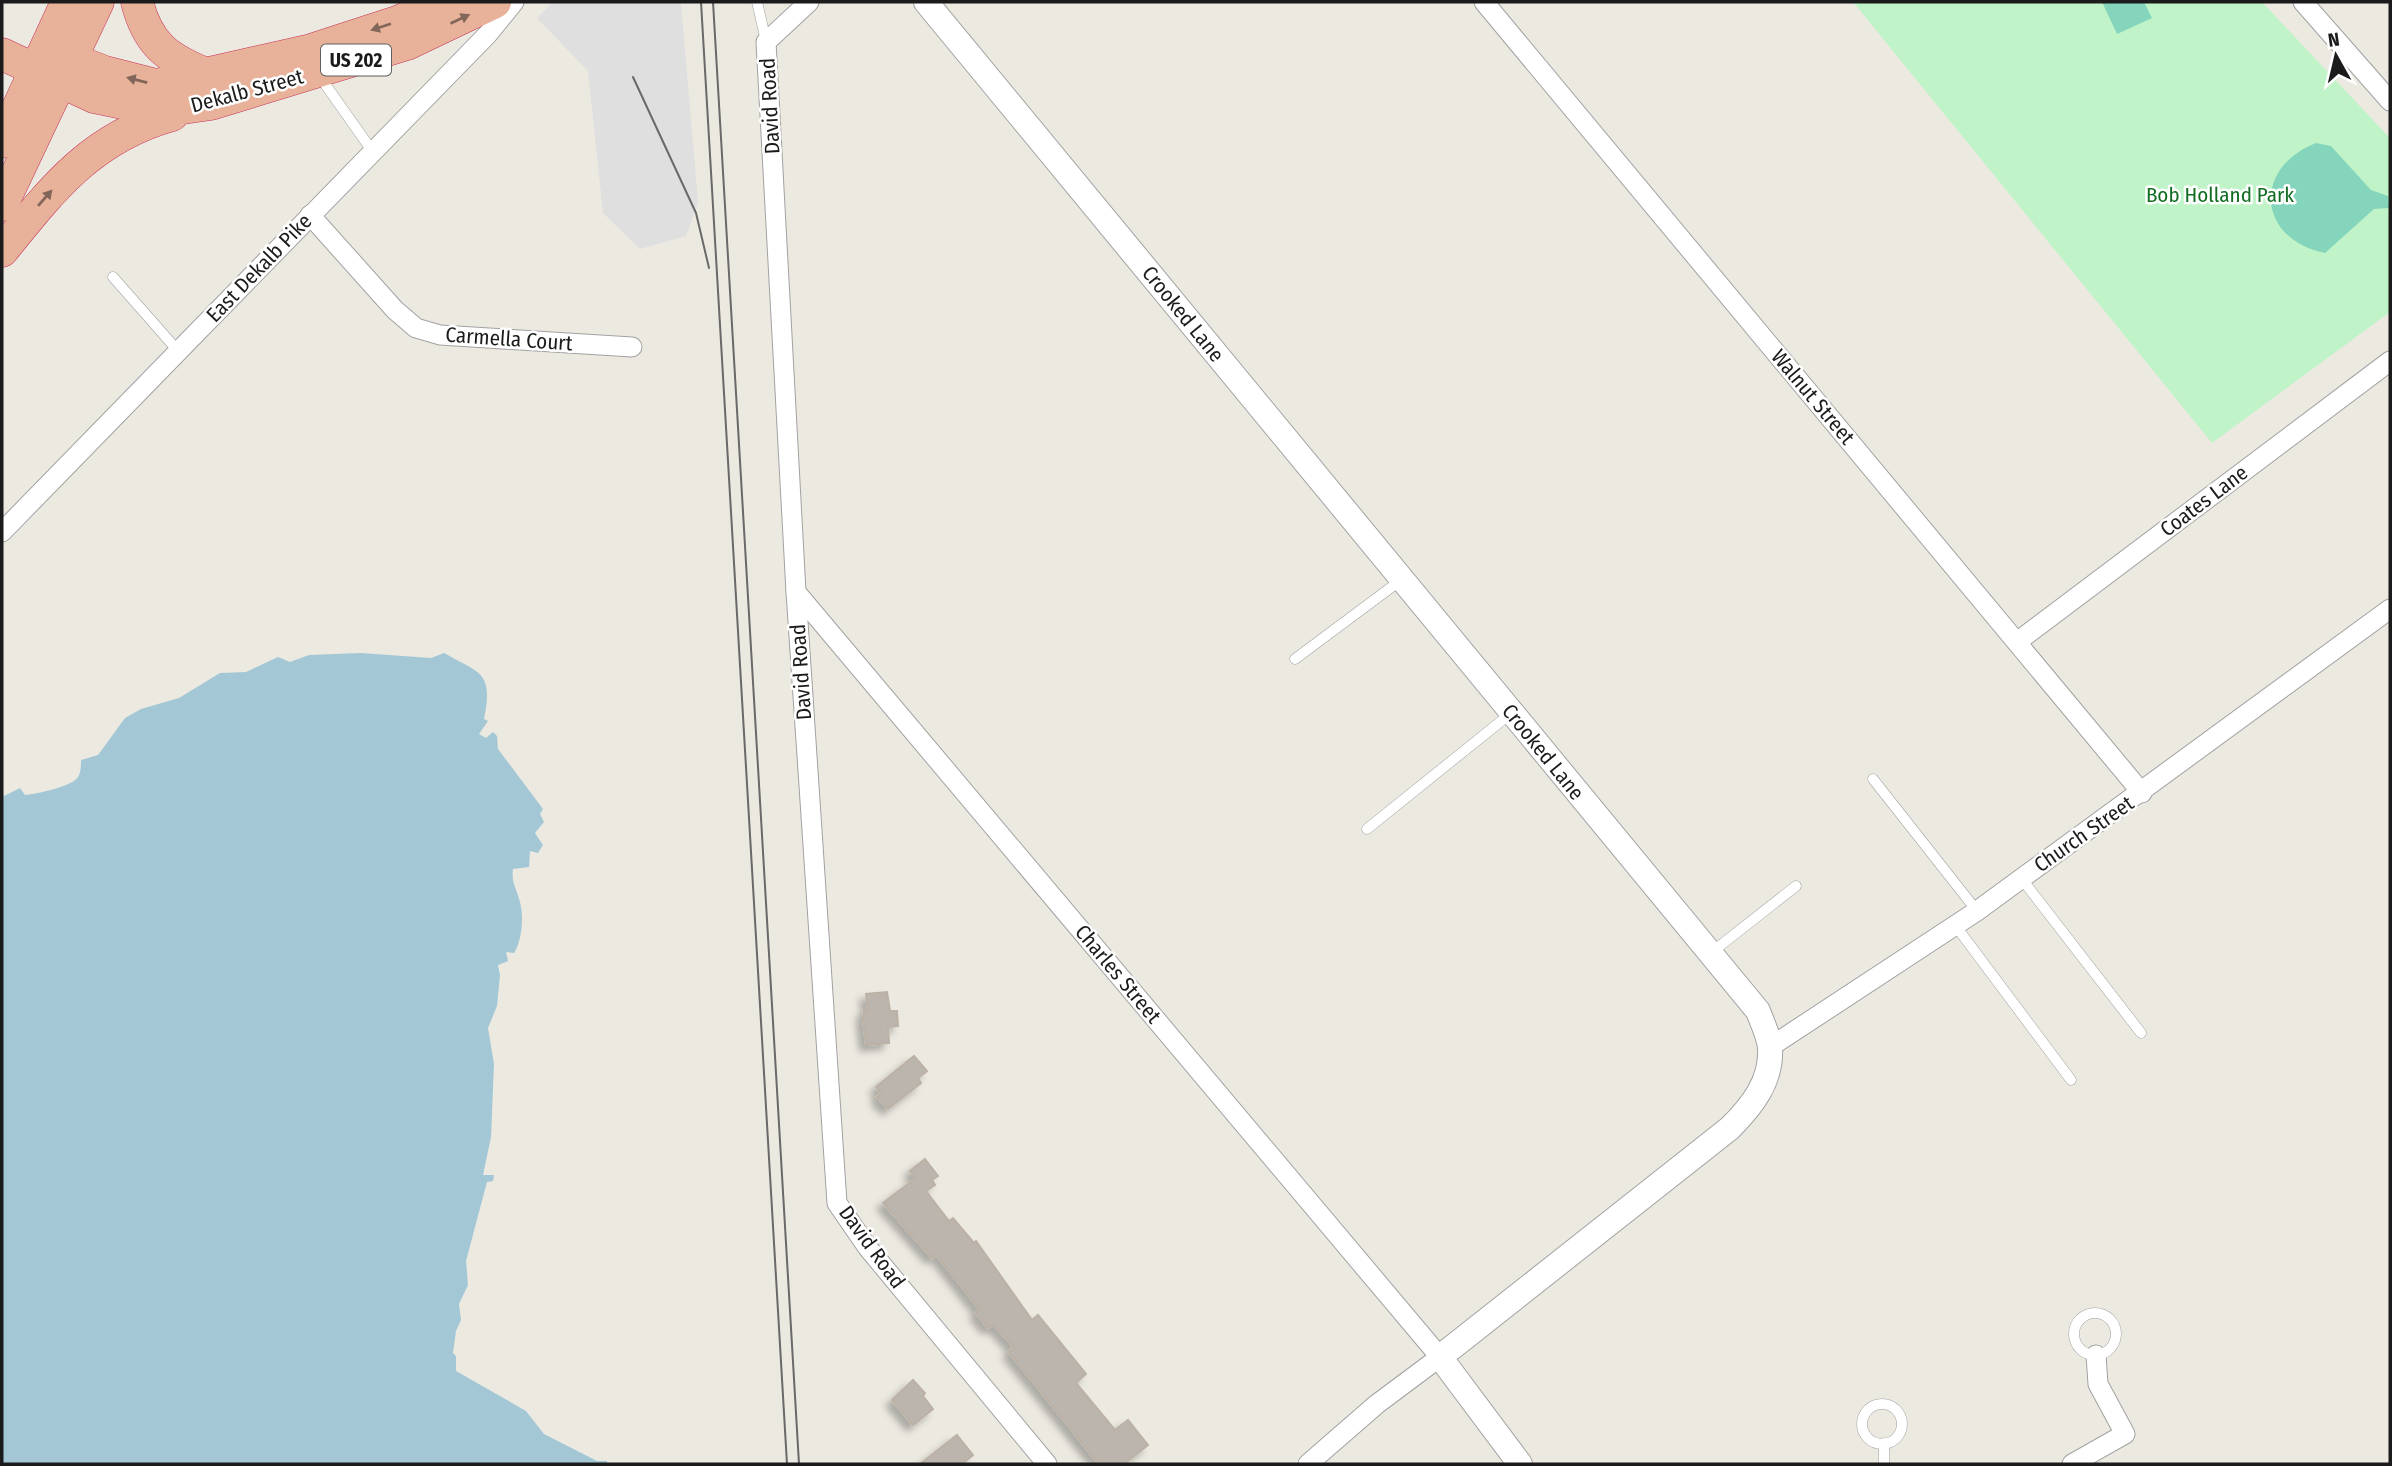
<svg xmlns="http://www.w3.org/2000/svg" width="2392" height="1466" viewBox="0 0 2392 1466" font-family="'Fira Sans Condensed',sans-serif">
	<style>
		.park { fill: #c0f4c8 }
		.pitch { fill: #84d5bc }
		.parking { fill: #dfdfdf }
		.water { fill: #a4c7d6 }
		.building { fill: #bbb5ae; stroke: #bcb1a5; stroke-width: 2; filter: url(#shadow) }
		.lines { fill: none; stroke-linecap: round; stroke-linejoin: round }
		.service-casing { stroke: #a2a2a2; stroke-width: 11 }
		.minor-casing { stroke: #a2a2a2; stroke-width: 21 }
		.tertiary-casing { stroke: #a2a2a2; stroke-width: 26 }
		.trunk-casing { stroke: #c63159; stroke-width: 33 }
		.service { stroke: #fff; stroke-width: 10 }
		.minor { stroke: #fff; stroke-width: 19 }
		.tertiary { stroke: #fff; stroke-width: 24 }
		.trunk { stroke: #e8b29a; stroke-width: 32 }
		.tram { stroke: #696969; stroke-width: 2 }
		.oneway { fill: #82665a }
		.labels { text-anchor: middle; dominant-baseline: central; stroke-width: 5; stroke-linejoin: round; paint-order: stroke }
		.shield { fill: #fff; stroke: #5f5f5f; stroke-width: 2 }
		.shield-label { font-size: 19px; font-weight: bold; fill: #1b1b1b }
		.street-label { font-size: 21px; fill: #1b1b1b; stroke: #fff }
		.park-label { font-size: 21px; fill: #136e22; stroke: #fff }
	</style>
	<defs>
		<filter id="shadow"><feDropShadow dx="-6" dy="6" stdDeviation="3.5" flood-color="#0004"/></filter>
	</defs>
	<rect width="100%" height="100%" fill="#ece9e1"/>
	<path class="park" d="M1853 2H2262L2390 138V312L2212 443Z"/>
	<g class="pitch">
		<path d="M2102 2H2144L2152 18 2117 34Z"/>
		<path d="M2316 143 2331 146 2371 190 2388 196 2389 208 2374 209 2325 253C2257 239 2252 168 2316 143Z"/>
	</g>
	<path class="parking" d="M553 2H681L698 203 686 236 640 249 603 213 588 71 537 18Z"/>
	<path class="water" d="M361 653 431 658 444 653C479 673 494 671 484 719L488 721 479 734 486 738 493 732 497 736 498 749 543 809 540 814 544 822 535 833 543 845 538 853 530 851 529 867 513 869C511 883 517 889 520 902 524 917 522 941 514 953L506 952 508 961 498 965 500 975 497 1006 488 1028 494 1064 491 1137 483 1175H494L493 1181 487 1182 466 1261 468 1285 459 1304 461 1320 456 1331 453 1353 456 1356V1371L526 1411 544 1434 597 1461H607V1464H2V797L20 788 25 795C37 794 73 786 78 777 81 773 81 765 81 760L98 755 125 718 141 709 179 698 220 673 246 672 278 657 290 662 309 655Z"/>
	<g class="building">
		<path d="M887 992 890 1011H897L898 1026 888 1027 889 1043 866 1045 863 1019 864 1010H868L866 994Z"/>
		<path d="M914 1056 927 1071 918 1078 921 1083 888 1109 877 1097 881 1093 876 1087Z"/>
		<path d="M925 1159 938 1176 932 1180 935 1185 926 1191 949 1221 953 1218 974 1243 976 1241 1032 1320 1038 1315 1086 1374 1076 1383 1115 1430 1128 1420 1148 1445 1124 1464H1099L1009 1352 1014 1347 994 1325 988 1328 976 1313 980 1310 936 1254 932 1258 883 1203 916 1178 910 1171Z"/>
		<path d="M913 1380 925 1393 923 1396 933 1409 913 1425 892 1400Z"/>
		<path d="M957 1435 973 1455 962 1464H920Z"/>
	</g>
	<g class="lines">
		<g class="service-casing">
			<g id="service">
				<path d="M757 2 766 41"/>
				<path d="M320 77 373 152"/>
				<path d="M113 277 179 352"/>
				<path d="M1295 659 1401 580"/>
				<path d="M1873 779 1977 911"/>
				<path d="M1367 829 1510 714"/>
				<path d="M2021 878 2141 1033"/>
				<path d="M1955 925 2071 1080"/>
				<path d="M1712 952 1796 886"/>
				<circle cx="2095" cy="1334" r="21"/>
				<circle cx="1882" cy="1424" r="20"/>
				<path d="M1884 1443V1464"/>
			</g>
		</g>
		<g class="minor-casing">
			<g id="minor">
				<path d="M809 2 766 42 796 592 837 1203 868 1248 1047 1464"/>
				<path d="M1484 2 2142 793"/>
				<path d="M2303 2 2390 101"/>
				<path d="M310 215 395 310 416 328 440 335 632 347"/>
				<path d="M2 532 488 34 514 2"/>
				<path d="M796 592 1440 1357 1377 1404 1308 1464"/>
				<path d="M2017 642 2390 361"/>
				<path d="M1770 1047 1977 911 2390 609"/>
				<path d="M2072 1464 2125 1434 2098 1384 2096 1355"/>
			</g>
		</g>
		<g class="tertiary-casing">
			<path id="tertiary" d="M926 2 1758 1011C1762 1022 1769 1036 1770 1048 1772 1081 1752 1106 1730 1128L1440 1357 1520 1464"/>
		</g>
		<g class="trunk-casing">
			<g id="trunk">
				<path d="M137 2C148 45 168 59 209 75"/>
				<path d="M46 49 105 72 156 85 311 50 397 22 444 2"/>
				<path d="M2 54 94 97 162 111 211 104 407 44 495 2"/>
				<path d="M2 142 67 2"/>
				<path d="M2 205 98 2"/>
				<path d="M2 251C52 189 92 137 172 115"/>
			</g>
		</g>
		<use href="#service" class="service"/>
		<use href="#minor" class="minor"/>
		<use href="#tertiary" class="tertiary"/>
		<use href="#trunk" class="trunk"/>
		<g class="tram">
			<path d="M701 2 787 1464"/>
			<path d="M713 2 799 1464"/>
			<path d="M633 77 696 213 709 268"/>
		</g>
	</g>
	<defs><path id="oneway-solid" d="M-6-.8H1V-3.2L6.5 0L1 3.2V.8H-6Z" transform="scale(1.75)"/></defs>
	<g class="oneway">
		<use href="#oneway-solid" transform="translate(460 19) rotate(-25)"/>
		<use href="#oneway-solid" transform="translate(381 27) rotate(162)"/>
		<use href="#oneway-solid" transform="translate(137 80) rotate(-166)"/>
		<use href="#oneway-solid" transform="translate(45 198) rotate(-49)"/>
	</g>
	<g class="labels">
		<rect class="shield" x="321" y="44.5" width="70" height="31" rx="5"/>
		<g class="shield-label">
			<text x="356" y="60">US 202</text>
		</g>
		<g class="street-label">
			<text transform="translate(247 91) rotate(-15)">Dekalb Street</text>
			<text transform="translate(770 106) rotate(-93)">David Road</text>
			<text transform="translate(259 268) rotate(-46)">East Dekalb Pike</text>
			<text transform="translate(1183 314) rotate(51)">Crooked Lane</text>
			<text transform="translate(509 339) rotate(4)">Carmella Court</text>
			<text transform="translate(1813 397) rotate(50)">Walnut Street</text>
			<text transform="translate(2204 501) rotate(-37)">Coates Lane</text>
			<text transform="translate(801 672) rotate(-94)">David Road</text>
			<text transform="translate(1543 752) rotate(51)">Crooked Lane</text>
			<text transform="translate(2084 834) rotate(-35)">Church Street</text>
			<text transform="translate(1118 974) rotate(50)">Charles Street</text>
			<text transform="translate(872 1247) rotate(54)">David Road</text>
		</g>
		<g class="park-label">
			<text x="2220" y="195">Bob Holland Park</text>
		</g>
	</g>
	<rect width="2392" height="1466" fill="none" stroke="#1b1b1b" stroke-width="7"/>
	<g transform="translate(2336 56) rotate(352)" stroke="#ffffff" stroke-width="5" paint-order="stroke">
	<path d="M0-5L12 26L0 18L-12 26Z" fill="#1b1b1b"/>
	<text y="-10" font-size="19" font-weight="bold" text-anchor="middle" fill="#1b1b1b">N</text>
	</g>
</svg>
